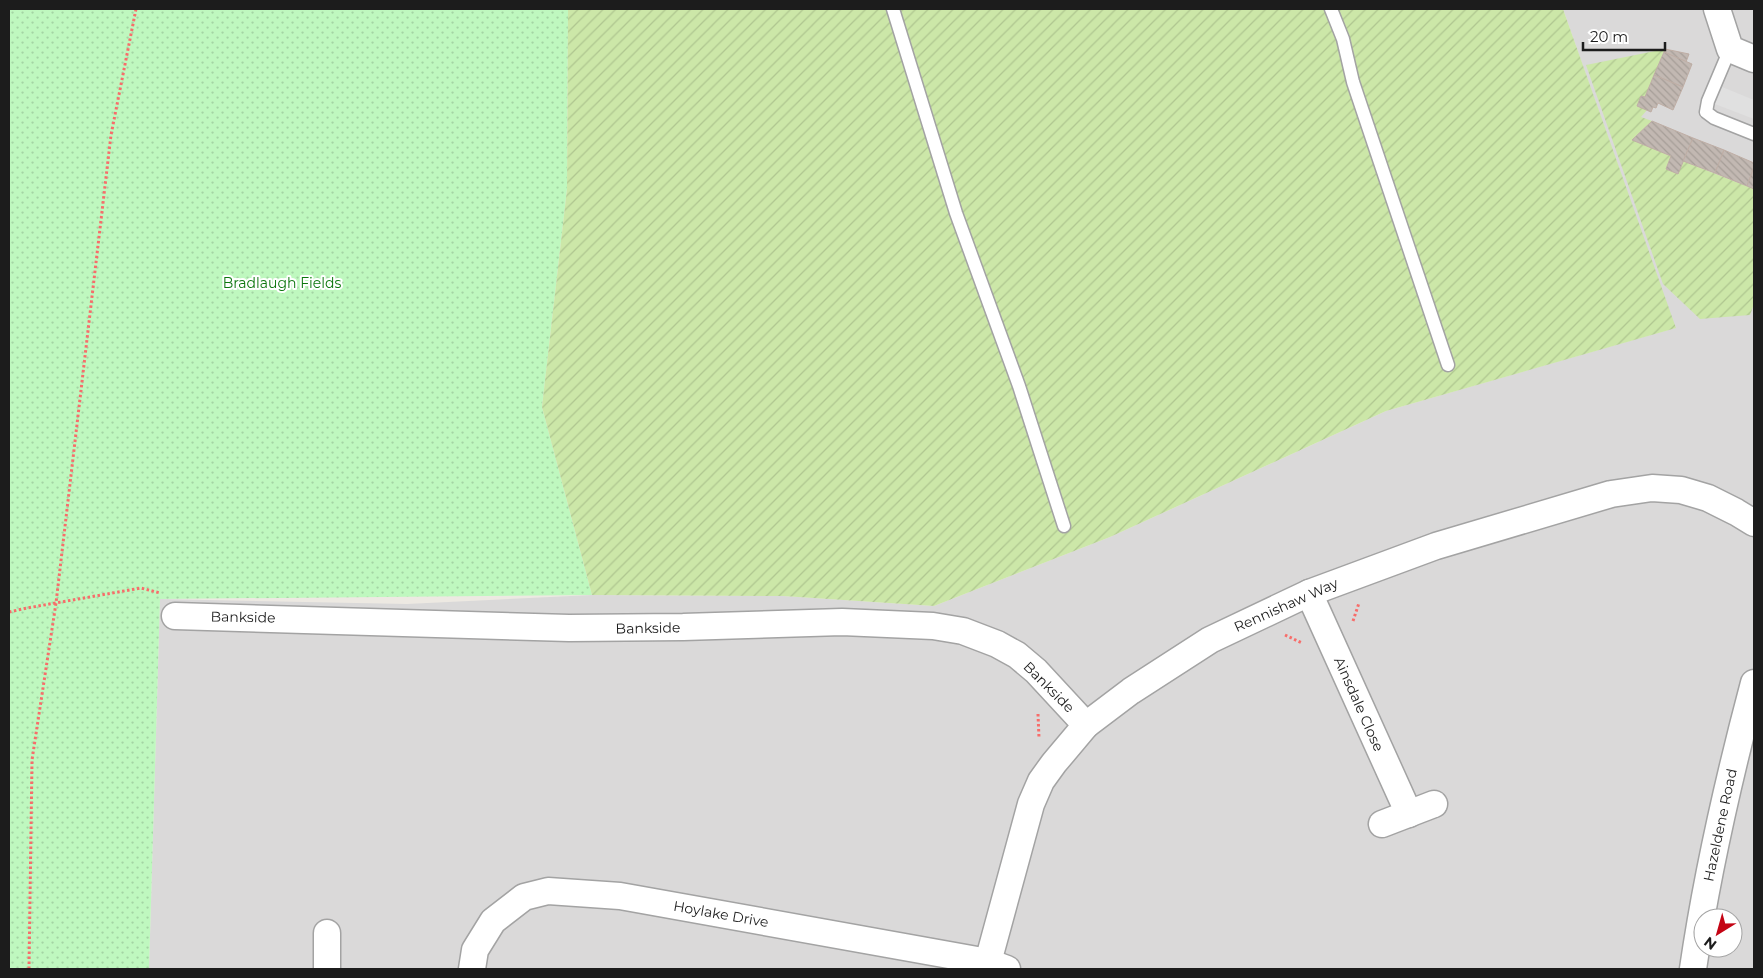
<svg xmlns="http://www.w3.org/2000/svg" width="1763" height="978" viewBox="0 0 1763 978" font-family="Montserrat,sans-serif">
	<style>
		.residential { fill: #dad9d9; fill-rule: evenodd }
		.park { fill: url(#park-dots) }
		.garden { fill: url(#garden-furrows) }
		.parking { fill: #e0e0e0 }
		.building { fill: url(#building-back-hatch); stroke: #bfaea5 }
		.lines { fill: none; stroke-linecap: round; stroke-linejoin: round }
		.lane-casing { stroke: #a3a3a3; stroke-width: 15 }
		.street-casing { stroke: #a3a3a3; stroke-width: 29 }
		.path { stroke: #f76d6a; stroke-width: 3; stroke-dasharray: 2.5 2.5; stroke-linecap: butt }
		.lane { stroke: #fff; stroke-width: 12 }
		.street { stroke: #fff; stroke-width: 26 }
		.labels { text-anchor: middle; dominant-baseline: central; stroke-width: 4; stroke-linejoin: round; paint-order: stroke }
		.park-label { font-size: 14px; fill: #0d770e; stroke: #fff }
		.street-label { font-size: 14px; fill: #1c1c1c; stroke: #fff }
	</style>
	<defs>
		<pattern id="park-dots" width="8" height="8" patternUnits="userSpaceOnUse" patternTransform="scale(1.25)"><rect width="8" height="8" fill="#bff8bf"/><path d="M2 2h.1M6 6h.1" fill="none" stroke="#a4d4a4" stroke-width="1.8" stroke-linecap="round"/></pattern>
		<pattern id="garden-furrows" width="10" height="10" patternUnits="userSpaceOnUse" patternTransform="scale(1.25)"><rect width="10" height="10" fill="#cce7a8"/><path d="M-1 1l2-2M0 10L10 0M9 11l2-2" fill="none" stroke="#afc690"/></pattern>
		<pattern id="building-back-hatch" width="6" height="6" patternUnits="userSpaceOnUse" patternTransform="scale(1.25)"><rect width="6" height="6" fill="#c2b8b2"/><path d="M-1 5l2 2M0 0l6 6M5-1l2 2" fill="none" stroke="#a69e98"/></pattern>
	</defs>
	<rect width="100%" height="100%" fill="#ede9e2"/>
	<path class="residential" d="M1563 9H1754V969H149L160 599 407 604 592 595 783 596 934 606 1110 537 1386 411 1675 328ZM1703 918H1733V948H1703Z"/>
	<path class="park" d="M9 9H568L567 189 542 407 592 595 160 599 149 969H9Z"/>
	<g class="garden">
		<path d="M568 9H1563L1676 328 1386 411 1110 537 934 606 783 596 592 595 542 407 567 189Z"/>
		<path d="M1665 49 1645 97 1641 96 1637 106 1647 110 1641 117 1652 121 1632 140 1671 156 1666 169 1683 161 1754 189V304L1750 315 1700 319 1663 284 1586 65Z"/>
	</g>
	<path class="parking" d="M1722 87 1754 100V119L1715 104Z"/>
	<g class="building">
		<path d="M1665 49 1689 54 1686 62 1664 52Z"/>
		<path d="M1664 52 1692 64 1683 87 1654 75Z"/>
		<path d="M1654 75 1683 87 1673 110 1658 103 1656 108 1653 107 1651 112 1637 106 1641 96 1645 97Z"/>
		<path d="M1652 121 1693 138 1678 174 1666 169 1671 156 1632 140Z"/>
		<path d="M1693 138 1724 150 1715 173 1683 161Z"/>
		<path d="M1724 150 1754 163V167L1747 186 1715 173Z"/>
		<path d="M1754 167V189L1747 186Z"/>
	</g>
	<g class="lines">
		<g class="lane-casing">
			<g id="lane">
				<path d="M893 9 956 213 1019 386 1064 526"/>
				<path d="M1331 9 1343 39 1353 82 1448 365"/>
				<path d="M1730 49 1708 101 1706 112 1714 118 1754 134"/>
			</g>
		</g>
		<g class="street-casing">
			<g id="street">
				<path d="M1717 9 1730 49 1754 59"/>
				<path d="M1309 593 1409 814"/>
				<path d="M175 616 569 628 683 627 842 622 933 626 963 631 997 644 1017 655 1036 671 1086 725"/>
				<path d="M1382 824 1434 804"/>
				<path d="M988 962 1031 804 1041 781 1054 763 1086 725 1131 691 1210 640 1309 593 1436 546 1611 494 1652 488 1681 490 1708 498 1736 512 1754 523"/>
				<path d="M327 969V933"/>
				<path d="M472 969 475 950 493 921 524 897 548 891 620 896 988 962 1007 969"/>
				<path d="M1693 969C1707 873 1729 777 1754 683"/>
			</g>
		</g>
		<g class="path">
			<path d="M9 612 27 608 141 588 160 593"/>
			<path d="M1353 621 1359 603"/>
			<path d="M1285 635 1302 643"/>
			<path d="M1038 714 1039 738"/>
			<path d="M29 969 32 760 56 603 111 135 136 9"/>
		</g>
		<use href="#lane" class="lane"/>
		<use href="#street" class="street"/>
	</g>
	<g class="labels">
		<g class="park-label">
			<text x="282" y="283">Bradlaugh Fields</text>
		</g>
		<g class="street-label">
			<text transform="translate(1286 605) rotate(-24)">Rennishaw Way</text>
			<text transform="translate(243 617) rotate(1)">Bankside</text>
			<text transform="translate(648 628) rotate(-1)">Bankside</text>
			<text transform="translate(1049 687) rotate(45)">Bankside</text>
			<text transform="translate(1359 704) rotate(66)">Ainsdale Close</text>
			<text transform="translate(1720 825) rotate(-78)">Hazeldene Road</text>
			<text transform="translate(721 914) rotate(10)">Hoylake Drive</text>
		</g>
	</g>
	<rect width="1763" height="978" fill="none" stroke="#1c1c1c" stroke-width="20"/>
	<g transform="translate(1718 933) rotate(217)"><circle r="24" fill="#ffffff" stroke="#a4a4a4"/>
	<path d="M0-4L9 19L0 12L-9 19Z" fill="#c40414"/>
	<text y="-8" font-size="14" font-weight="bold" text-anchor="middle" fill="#1c1c1c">N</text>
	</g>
	<path d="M1583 42v8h82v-8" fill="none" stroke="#1c1c1c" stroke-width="2.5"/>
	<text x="1590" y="42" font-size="15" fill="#1c1c1c" stroke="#ffffff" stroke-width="4" paint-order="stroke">20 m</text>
</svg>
